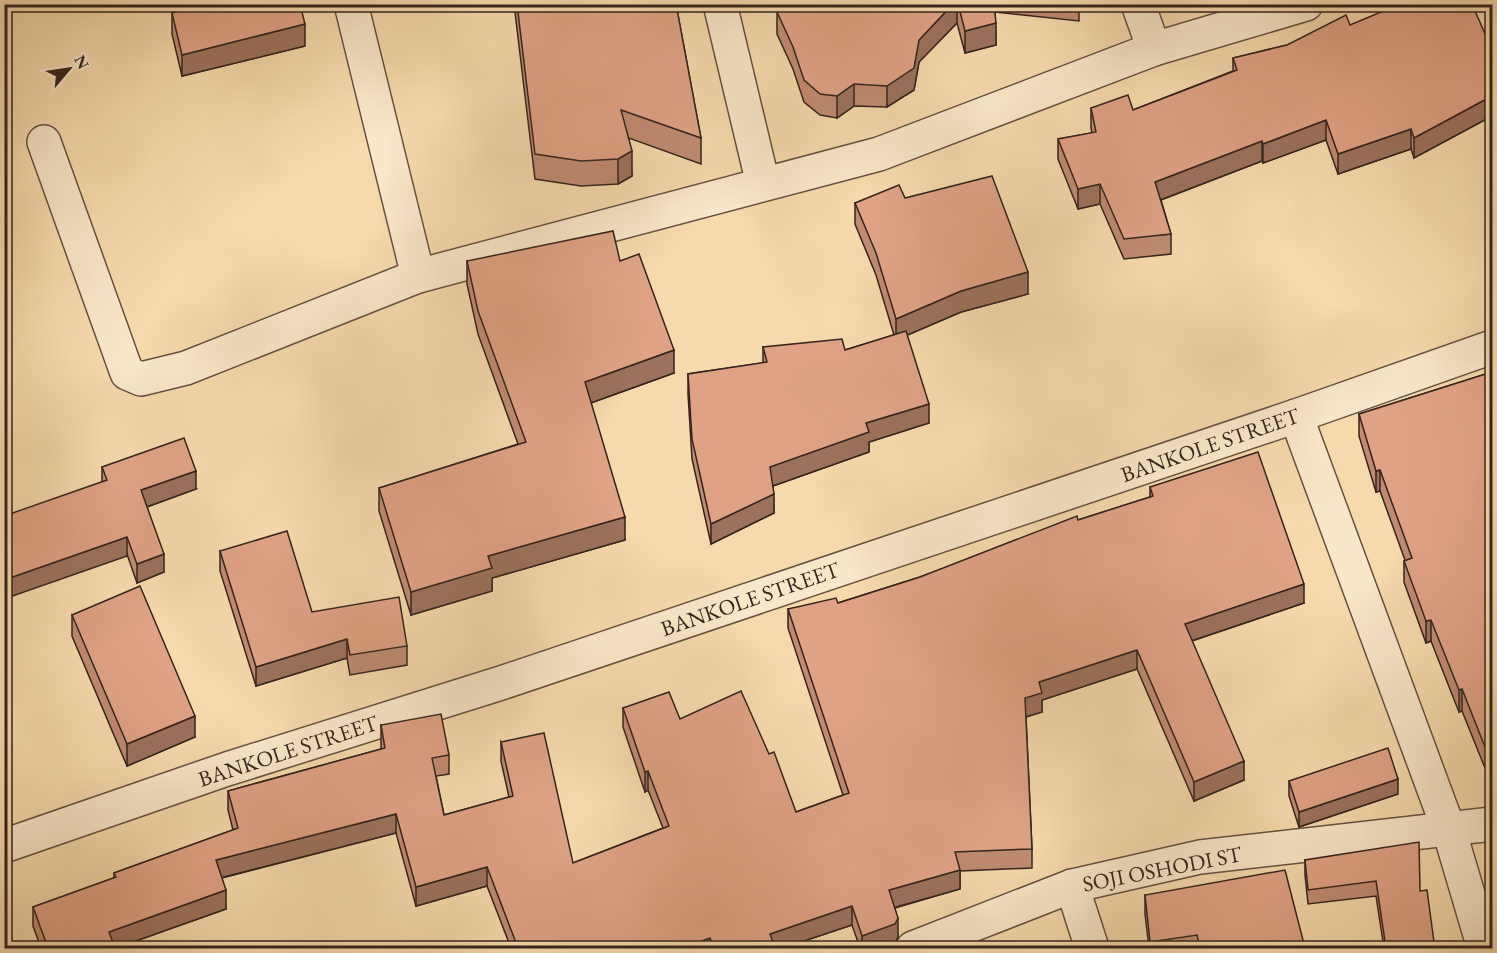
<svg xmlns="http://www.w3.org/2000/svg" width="1497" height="953" viewBox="0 0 1497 953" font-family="'EB Garamond',serif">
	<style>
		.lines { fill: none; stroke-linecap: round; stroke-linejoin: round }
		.street-casing { stroke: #655240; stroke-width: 36 }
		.street { stroke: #f9e7c9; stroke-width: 33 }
		.wall { fill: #c08b72; stroke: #35241c; stroke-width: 1.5 }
		.shaded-wall { fill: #9c715d; stroke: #35241c; stroke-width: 1.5 }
		.building { fill: #dfa285; stroke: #35241c; stroke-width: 1.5 }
		.labels { text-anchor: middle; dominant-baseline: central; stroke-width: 4.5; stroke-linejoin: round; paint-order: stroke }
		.street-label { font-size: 22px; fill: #35241c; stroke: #f9e7c9 }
	</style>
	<rect width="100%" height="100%" fill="#f6daac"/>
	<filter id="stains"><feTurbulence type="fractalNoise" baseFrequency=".00333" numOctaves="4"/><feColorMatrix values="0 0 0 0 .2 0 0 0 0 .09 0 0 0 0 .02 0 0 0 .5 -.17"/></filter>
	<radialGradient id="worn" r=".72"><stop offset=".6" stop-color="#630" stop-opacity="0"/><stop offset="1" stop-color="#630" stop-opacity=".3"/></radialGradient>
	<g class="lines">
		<g class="street-casing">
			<g id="street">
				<path d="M351 4 418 276"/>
				<path d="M720 4 763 184"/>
				<path d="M1138 4 1154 49"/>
				<path d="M44 142 127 373 141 379 186 368 418 276 879 154 1154 49 1306 4"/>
				<path d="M1296 416 1449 830 1484 948"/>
				<path d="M4 846 227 769 501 683 1296 416 1492 347"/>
				<path d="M1072 886 1092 948"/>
				<path d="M913 948 1072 886 1200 857 1492 824"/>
			</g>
		</g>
		<use href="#street" class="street"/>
	</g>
	<g class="wall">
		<path d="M514 4H676L701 138V164L629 138 632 176 618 184 581 186 535 179Z"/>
		<path d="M779 4H1079V21L995 12 996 45 965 53 957 23 919 62 914 90 887 107 854 106 837 118 820 115 804 102 793 69 777 34V12Z"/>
		<path d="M172 13 305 46 182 76 172 34Z"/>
		<path d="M1350 25 1492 50V116L1414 158 1411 149 1338 174 1326 140 1263 163 1262 161 1161 200 1171 234V254L1124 259 1100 204 1078 209 1058 159V139L1092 133 1091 128V108L1133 110 1233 71V58L1287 45Z"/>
		<path d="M905 198 1028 294 961 312 907 335 929 423 869 442V452L773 486 774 513 711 544 692 459 688 394V374L763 363V347L845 350 894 335 876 275 855 224V203Z"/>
		<path d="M467 261H620L674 373 591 403 625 540 492 578V591L411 615 379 511V488L518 444 478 334 467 284Z"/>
		<path d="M1492 372V777L1489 778 1462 711 1459 712 1431 641 1426 643 1404 582V561L1405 560 1380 491 1376 492 1359 436V414Z"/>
		<path d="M102 467 196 489 147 507 164 572 137 583 102 482Z"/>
		<path d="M1150 487 1304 603 1192 641 1244 780 1194 801 1137 669 1042 700V712L1026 717 1032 849V868L960 871V889L895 908 898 937 895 943 880 948H860L852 925 783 948H511L487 886 416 906 396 833 222 878 226 909 116 948H41L33 926V907L114 878V873L233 830 228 810V791L381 749V725L449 755V774L436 776 444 815 509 797 501 761V742L573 863 663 828 648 790 645 792 623 727V708L680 719 796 812 843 795 788 628V609L838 603 920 577 1078 520 1150 497Z"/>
		<path d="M220 551 312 612 407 646V665L350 675 347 658 256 686 220 571Z"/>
		<path d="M72 615 195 737 127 766 72 636Z"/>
		<path d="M1289 781 1398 794 1299 827 1289 796Z"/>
		<path d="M1305 860 1420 891 1434 942V948H1384L1376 896 1308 904 1305 875Z"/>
		<path d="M1145 895 1305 948H1149L1145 914Z"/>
	</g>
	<g class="shaded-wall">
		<path d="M953 4H957V23L919 62 914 90 887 107V86L919 40Z"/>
		<path d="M996 23V45L965 53V31Z"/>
		<path d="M305 24V46L182 76V55Z"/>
		<path d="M854 84V106L837 118V96Z"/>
		<path d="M1492 96V116L1414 158V138Z"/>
		<path d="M1326 120V140L1263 163V144Z"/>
		<path d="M1411 129V149L1338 174V154Z"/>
		<path d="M1262 141V161L1155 202V182Z"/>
		<path d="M632 151V176L618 184V159Z"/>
		<path d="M1100 184V204L1078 209V189Z"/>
		<path d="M1028 272V294L961 312 896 340V319L961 291Z"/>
		<path d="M674 350V373L585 405V382Z"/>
		<path d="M929 404V423L869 442V452L770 487V467L866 423Z"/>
		<path d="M1380 470V491L1376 492V471Z"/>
		<path d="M196 471V489L141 509V490Z"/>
		<path d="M774 494V513L711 544V524Z"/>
		<path d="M625 517V540L492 578V591L411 615V592L488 556Z"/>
		<path d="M127 537V556L4 599V580Z"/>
		<path d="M164 554V572L137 583V564Z"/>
		<path d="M1304 584V603L1185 643V624Z"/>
		<path d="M1431 620V641L1426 643V621Z"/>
		<path d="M347 639V658L256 686V667Z"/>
		<path d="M1137 650V669L1042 700V712L1025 717V698L1039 682Z"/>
		<path d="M1462 689V711L1459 712V690Z"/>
		<path d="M195 716V737L127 766V744Z"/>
		<path d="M1492 756V777L1489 778V757Z"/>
		<path d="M1244 761V780L1194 801V782Z"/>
		<path d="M648 771V790L645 792V772Z"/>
		<path d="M1398 779V794L1299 827V812Z"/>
		<path d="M396 814V833L216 879V860Z"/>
		<path d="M487 867V886L416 906V887Z"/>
		<path d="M960 870V889L889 909V890Z"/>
		<path d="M226 890V909L116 948H109V932Z"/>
		<path d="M852 906V925L783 948H770V934Z"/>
		<path d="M898 918V937L895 943 880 948H862V936Z"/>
		<path d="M710 938V948H682Z"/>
	</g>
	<g class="building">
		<path d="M205 4H300L305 24 182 55 172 13Z"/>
		<path d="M517 4H676L701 138 621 110 632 151 618 159 581 161 535 154Z"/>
		<path d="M779 4H953L919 40 914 68 887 86 854 84 837 96 820 94 804 80 793 47 777 12Z"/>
		<path d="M958 4H994L996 23 965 31Z"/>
		<path d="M1400 4H1472L1492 50V96L1414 138 1411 129 1338 154 1326 120 1263 144 1262 141 1155 182 1171 234 1124 239 1100 184 1078 189 1058 139 1096 132 1091 108 1128 95 1133 110 1237 70 1233 58 1287 45 1346 15 1350 25Z"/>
		<path d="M992 176 1028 272 961 291 896 319 876 253 855 203 899 185 905 198Z"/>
		<path d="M613 231 620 261 639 254 674 350 585 382 625 517 488 556 492 568 411 592 379 488 526 442 478 311 467 261Z"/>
		<path d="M906 331 929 404 866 423 869 432 770 467 774 494 711 524 692 439 688 374 767 362 763 347 842 339 845 350Z"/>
		<path d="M1492 372V756L1489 757 1462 689 1459 690 1431 620 1426 621 1404 561 1412 558 1380 470 1376 471 1359 414Z"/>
		<path d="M184 438 196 471 141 490 164 554 137 564 127 537 4 580V516L107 480 102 467Z"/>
		<path d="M1258 452 1304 584 1185 624 1244 761 1194 782 1137 650 1039 682 1042 693 1025 698 1032 849 955 852 960 870 889 890 898 918 895 924 862 936 852 906 770 934 775 948H714L710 938 682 948H518L487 867 416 887 396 814 216 860 226 890 109 932 115 948H48L33 907 116 877 114 873 238 828 228 791 385 748 381 725 441 714 449 755 432 758 444 815 513 796 501 742 544 733 573 863 669 826 648 771 645 772 623 708 669 692 680 719 741 691 769 754 774 752 796 812 849 793 788 609 836 598 838 603 920 577 1077 516 1078 520 1153 496 1150 487Z"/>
		<path d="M287 531 312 612 399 597 407 646 350 655 347 639 256 667 220 551Z"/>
		<path d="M140 586 195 716 127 744 72 615Z"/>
		<path d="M1388 748 1398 779 1299 812 1289 781Z"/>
		<path d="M1419 842 1420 891 1427 890 1434 942 1386 948 1376 881 1308 890 1305 860Z"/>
		<path d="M1285 870 1305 948H1200L1197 935 1150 942 1145 895Z"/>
		<path d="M4 932H11L13 948H4Z"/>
	</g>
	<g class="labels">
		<g class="street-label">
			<text transform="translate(1210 445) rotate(-19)">BANKOLE STREET</text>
			<text transform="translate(750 599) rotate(-19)">BANKOLE STREET</text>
			<text transform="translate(288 751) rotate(-18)">BANKOLE STREET</text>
			<text transform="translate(1162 869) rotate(-11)">SOJI OSHODI ST</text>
		</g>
	</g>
	<rect width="1497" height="953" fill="none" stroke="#f6daac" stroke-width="24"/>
	<rect x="6" y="6" width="1485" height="941" fill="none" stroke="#35241c" stroke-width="3"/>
	<rect x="12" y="12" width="1473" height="929" fill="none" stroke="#35241c" stroke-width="1.5"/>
	<g transform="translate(69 69) rotate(61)" stroke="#f9e7c9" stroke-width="4.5" paint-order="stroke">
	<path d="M0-4.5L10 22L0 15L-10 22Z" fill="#35241c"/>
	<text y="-9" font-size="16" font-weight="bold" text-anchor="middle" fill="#35241c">N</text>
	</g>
	<rect width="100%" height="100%" filter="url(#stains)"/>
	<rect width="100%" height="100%" fill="url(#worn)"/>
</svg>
